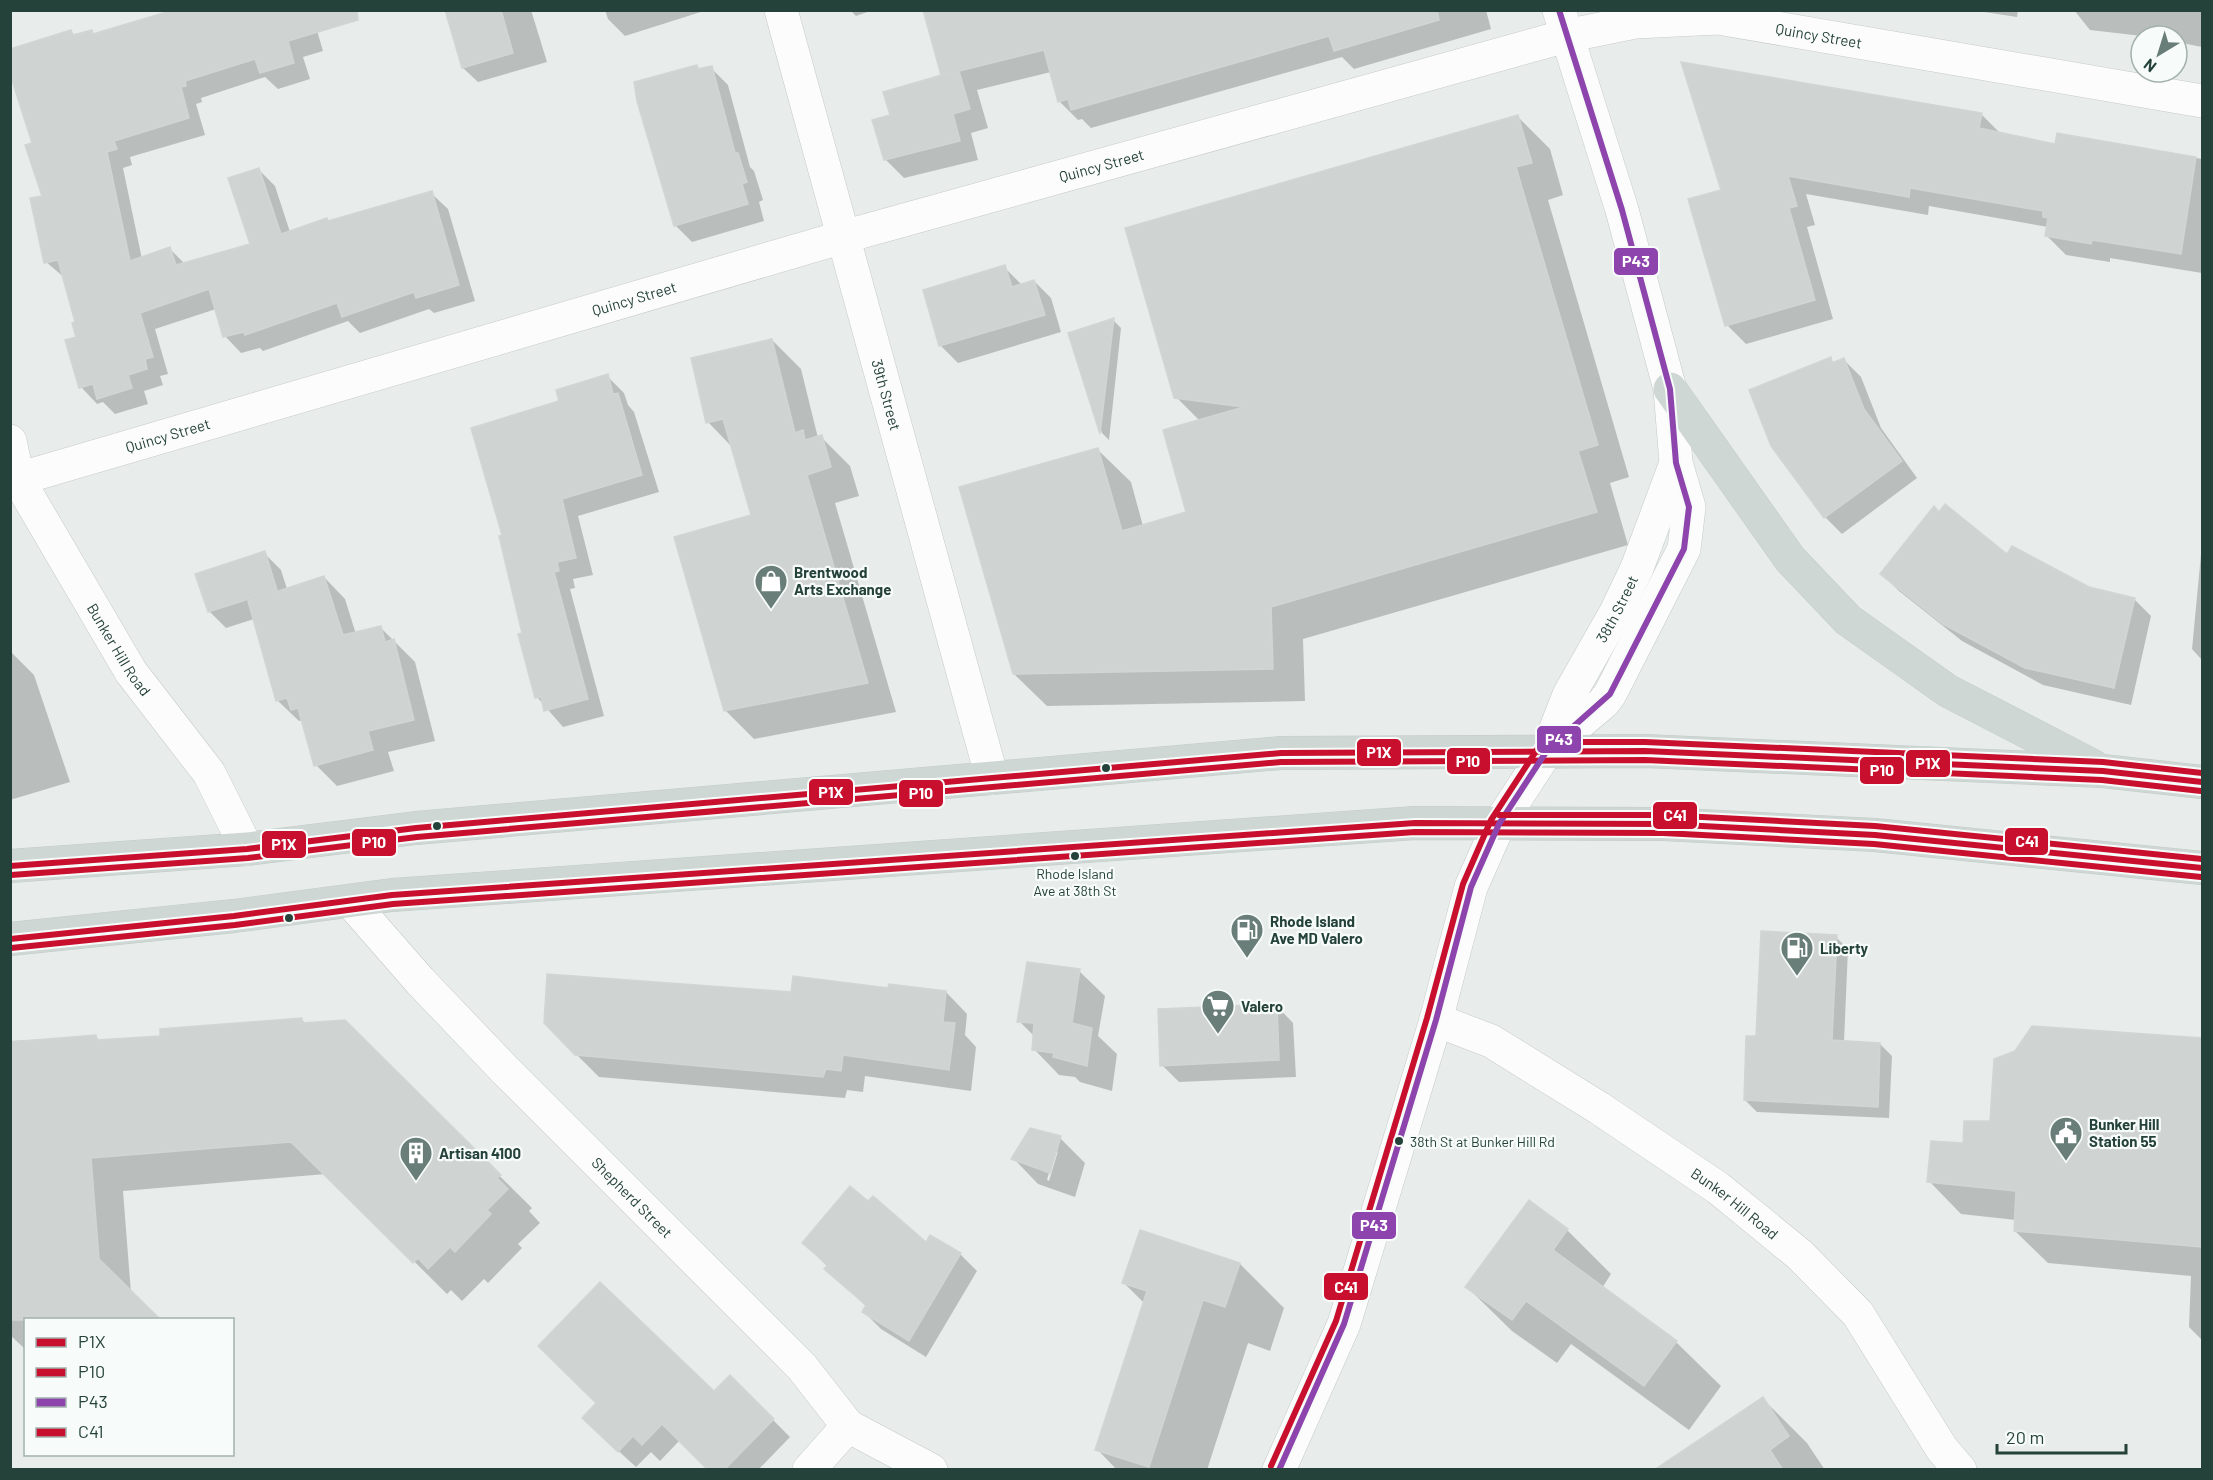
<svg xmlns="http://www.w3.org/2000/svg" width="2213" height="1480" viewBox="0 0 2213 1480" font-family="Barlow,sans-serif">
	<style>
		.shadow { fill: #0003; fill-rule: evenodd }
		.building { fill: #cfd4d2; stroke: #d1d6d4; stroke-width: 1.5 }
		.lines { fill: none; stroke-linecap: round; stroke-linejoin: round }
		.minor-casing { stroke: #c5cac8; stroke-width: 34 }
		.secondary-casing { stroke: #c3cbc8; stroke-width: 34 }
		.primary-casing { stroke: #c3ccc9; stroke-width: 34 }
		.minor { stroke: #fcfcfc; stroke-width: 33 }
		.secondary { stroke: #fcfcfc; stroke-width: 33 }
		.primary { stroke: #cfd7d5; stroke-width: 33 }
		.bus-1-casing { stroke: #f7fbf9; stroke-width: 10 }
		.bus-2-casing { stroke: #f7fbf9; stroke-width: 10 }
		.bus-3-casing { stroke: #f7fbf9; stroke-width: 10 }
		.bus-4-casing { stroke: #f7fbf9; stroke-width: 10 }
		.bus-1 { stroke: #c8102e; stroke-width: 6 }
		.bus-2 { stroke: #c8102e; stroke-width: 6 }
		.bus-3 { stroke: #8e44ad; stroke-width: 6 }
		.bus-4 { stroke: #c8102e; stroke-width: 6 }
		.bus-dot { fill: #24423a; stroke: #f7fbf9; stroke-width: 2 }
		.labels { text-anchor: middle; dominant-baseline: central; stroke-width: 4.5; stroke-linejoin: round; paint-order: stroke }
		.bus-label { font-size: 14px; fill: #24423a; stroke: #f7fbf9 }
		.street-label { font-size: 15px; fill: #24423a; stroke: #f7fbf9 }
		.poi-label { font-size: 15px; font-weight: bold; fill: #24423a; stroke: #f7fbf9; text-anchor: start }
		.line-badge { stroke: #f7fbf9; stroke-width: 2 }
		.badge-label { font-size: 16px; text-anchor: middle; font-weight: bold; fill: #fff }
	</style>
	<rect width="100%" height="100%" fill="#e8edeb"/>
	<g class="shadow">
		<path d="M311 10 323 51 303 57 310 79 278 89 265 77 201 98 202 102 196 104 205 135 130 157 132 165 123 168 142 259 170 249 185 264 252 245 259 170 275 186 290 232 327 219 330 222 431 193 448 209 475 301 434 313 429 309 360 333 348 321 263 351 260 348 241 353 225 336 216 309 155 329 168 374 160 376 163 385 144 391 148 404 115 414 103 402 97 404 81 387 77 323 65 278 46 262 44 197 34 144 70 32 75 36 91 32 95 35Z"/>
		<path d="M447 10H531L547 62 478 82 463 68Z"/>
		<path d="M605 10H707L625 36 608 19Z"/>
		<path d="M850 10H873L856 16Z"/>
		<path d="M1133 10H1486L1491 29 1354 69 1342 57 1091 128 1082 119 1078 120 1059 101 1051 72 977 90 988 128 971 133 978 160 904 178 885 159 891 116 945 76 943 74Z"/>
		<path d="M1971 10H2018L2017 17Z"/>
		<path d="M2074 10H2202V47L2177 42V36H2142L2090 30Z"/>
		<path d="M697 66 701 70 711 68 728 85 750 167 754 171 763 200 759 202 764 221 692 242 675 225Z"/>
		<path d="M1981 114 2001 134 2056 146 2058 134 2202 159V273L2110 258V262L2066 255 2047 236 2048 227 1929 206 1928 215 1806 194 1815 225 1807 227 1833 319 1746 344 1727 325 1689 200Z"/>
		<path d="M1518 117 1550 149 1563 195 1548 200 1629 477 1610 483 1628 545 1303 639 1305 701 1047 706 1014 674 1098 450 1131 482 1143 526 1188 513 1200 421 1176 397Z"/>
		<path d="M1004 267 1022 285 1034 281 1051 298 1061 332 958 363 941 346 924 291Z"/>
		<path d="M1113 320 1121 328 1109 440 1102 433 1070 334Z"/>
		<path d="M772 340 801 369 818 438 821 437 850 466 859 496 835 503 896 712 754 739 725 710 753 516 732 447 708 422Z"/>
		<path d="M1830 359 1834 363 1843 359 1861 377 1881 428 1917 478 1842 534 1825 517 1772 446Z"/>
		<path d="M607 376 624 393 628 405 634 412 659 492 578 516 593 575 573 579 575 588 570 589 604 716 563 727 537 697 504 537 561 402Z"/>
		<path d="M1939 514 2008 556 2089 589 2134 599 2151 616 2131 705 2043 685 1962 641 1899 591 1882 574Z"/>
		<path d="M2202 544V660L2192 649Z"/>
		<path d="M264 553 281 570 287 589 324 577 345 599 356 634 381 628 415 662 435 741 388 752 394 771 337 786 316 765 303 720 299 721 277 700 254 619 226 628 209 611Z"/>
		<path d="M10 651 34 675 70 782 10 800Z"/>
		<path d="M1836 937 1848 949 1844 1042 1880 1044 1892 1056 1889 1118 1757 1112 1745 1100 1758 1038Z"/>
		<path d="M1079 971 1105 996 1098 1036 1117 1054 1112 1091 1080 1082 1075 1077 1059 1075 1034 1049 1035 1037 1019 1021Z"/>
		<path d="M890 989 946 992 967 1014 965 1035 976 1047 971 1091 865 1076 863 1092 847 1090 845 1098 599 1077 545 1023 792 994Z"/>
		<path d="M1276 1005 1293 1023 1296 1077 1179 1082 1162 1065Z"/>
		<path d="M302 1020 306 1024 344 1022 532 1208 529 1211 540 1223 518 1244 522 1248 488 1283 484 1279 462 1301 451 1290 447 1294 326 1174 123 1191 131 1293 26 1320V1350L10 1335V1041L96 1037 100 1041 161 1037Z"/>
		<path d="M2033 1028 2202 1040V1340L2189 1327 2191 1276 2048 1263 2015 1231 2016 1220 1961 1214 1929 1181 1964 1145 1992 1123 2016 1052Z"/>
		<path d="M1060 1138 1085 1163 1075 1197 1038 1184 1013 1158ZM1058 1151 1049 1181 1047 1180 1054 1155Z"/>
		<path d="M1567 1230 1611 1274 1602 1288 1676 1342 1721 1386 1689 1430 1571 1344 1557 1363 1512 1331 1467 1287Z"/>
		<path d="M804 1243 926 1245 960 1254 977 1271 926 1357 881 1329 864 1312 867 1307 826 1269 828 1267Z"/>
		<path d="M1240 1264 1284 1308 1270 1351 1248 1343 1207 1470H1117L1097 1449 1144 1303 1124 1283Z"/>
		<path d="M730 1377 790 1437 758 1470H710L680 1440 660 1461 651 1452 636 1467 601 1435 598 1403 714 1394Z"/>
		<path d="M1763 1399 1807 1443 1825 1470H1687Z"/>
	</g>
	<g class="building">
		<path d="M173 10H357L358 20 288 41 294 63 260 73 255 59 185 81 186 86 181 87 189 118 114 141 117 149 107 152 130 261 170 247 176 265 250 244 228 178 259 168 281 234 327 218 328 221 432 191 459 285 416 298 414 292 342 317 337 303 245 335 244 332 223 337 209 289 140 313 153 357 145 359 147 369 128 375 132 388 97 399 93 384 79 388 65 340 76 337 72 323 75 322 58 260 44 263 30 198 42 196 25 145 32 143 10 74V49L71 30 73 35 92 30 93 34Z"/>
		<path d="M445 10H501L513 53 462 68Z"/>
		<path d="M923 10H1437L1439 20 1334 51 1329 36 1071 110 1068 99 1058 102 1044 50 959 71 970 109 953 114 960 141 884 160 872 120 890 115 883 92 952 72 941 75Z"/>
		<path d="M1681 62 1982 113 1979 128 2055 144 2057 133 2196 157 2181 254 2092 240 2091 244 2045 236 2048 218 2043 217V211L1910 188 1909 197 1788 176 1797 206 1789 208 1815 300 1725 326 1688 199 1721 190Z"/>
		<path d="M697 65 698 69 712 66 735 153H738L747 182 742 184 748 204 674 226 637 101 634 82Z"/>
		<path d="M1518 115 1532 163 1516 167 1598 445 1578 451 1597 512 1271 607 1273 669 1013 674 959 487 1098 448 1122 531 1186 512 1163 430 1244 407 1174 398 1125 228Z"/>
		<path d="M1005 265 1012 287 1034 280 1045 315 939 346 923 290Z"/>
		<path d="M1114 318 1100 434 1068 333Z"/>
		<path d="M772 339 795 433 803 430 805 440 822 435 831 467 807 475 868 683 724 711 674 537 751 515 723 419 706 423 691 358Z"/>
		<path d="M1831 357 1832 363 1844 358 1864 409 1902 461 1824 518 1771 446 1749 390Z"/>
		<path d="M608 374 613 394 618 393 642 475 562 499 576 558 557 562 559 571 554 572 588 699 544 711 541 697 535 698 518 634 522 633 499 536 502 535 471 428 559 401 556 390Z"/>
		<path d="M1945 504 2007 554 2012 546 2089 587 2135 598 2114 688 2025 668 1943 624 1880 574 1934 506 1939 512Z"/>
		<path d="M265 551 277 590 208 612 195 574Z"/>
		<path d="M324 576 343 635 381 626 385 642 394 639 414 720 368 731 373 750 314 766 298 708 291 710 287 698 276 701 248 601Z"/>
		<path d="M1761 931 1837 935 1832 1040 1880 1043 1878 1107 1744 1100 1746 1036H1756Z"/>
		<path d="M1027 962 1080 969 1072 1023 1092 1028 1087 1066 1053 1057 1054 1053 1032 1050 1034 1023 1017 1022Z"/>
		<path d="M547 974 791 992 793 976 888 988 889 984 946 991 943 1022 955 1023 949 1070 843 1055 841 1071 826 1069 823 1077 575 1055 544 1023Z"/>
		<path d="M1277 1004 1279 1060 1160 1066 1158 1009Z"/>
		<path d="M302 1018V1023L345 1020 501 1175 497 1178 508 1189 487 1210 491 1214 455 1252 450 1247 428 1269 418 1258 413 1263 291 1142 91 1158 99 1259 161 1320H10V1042L96 1035 97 1040 160 1036V1029Z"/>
		<path d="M2032 1026 2202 1038V1247L2014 1231 2016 1191 1927 1182 1931 1141 1963 1143 1964 1121H1990L1994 1059 2015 1051Z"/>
		<path d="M1030 1128 1061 1136 1050 1173 1011 1159Z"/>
		<path d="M850 1186 868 1201 873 1196 926 1242 930 1235 961 1253 909 1341 862 1312 866 1305 824 1269 828 1265 802 1243Z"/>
		<path d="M1529 1200 1568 1229 1553 1250 1677 1341 1644 1386 1526 1301 1512 1320 1465 1287Z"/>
		<path d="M1140 1230 1240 1263 1225 1307 1203 1300 1149 1467 1095 1450 1147 1291 1122 1283Z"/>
		<path d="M600 1282 714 1391 730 1375 774 1419 724 1470H708L662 1424 642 1445 633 1436 618 1452 582 1418 596 1403 538 1346Z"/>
		<path d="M1763 1397 1789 1436 1770 1450 1783 1470H1654Z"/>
	</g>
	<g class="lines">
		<g class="minor-casing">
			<g id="minor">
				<path id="s1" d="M781 10 992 778"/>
				<path id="s2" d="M10 441 18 479 131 672 209 773 247 849"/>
				<path id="s3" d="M18 479 843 237 1566 36 1635 22 1718 18 2202 101"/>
				<path id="s4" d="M351 902 420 981 505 1070 802 1367 848 1426 931 1470"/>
				<path id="s5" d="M1436 1020 1491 1041 1599 1108 1718 1188 1800 1255 1858 1314 1942 1449 1960 1470"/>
				<path d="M809 1470 848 1426"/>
			</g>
		</g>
		<g class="secondary-casing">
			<g id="secondary">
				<path d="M1552 746 1603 703 1610 694 1684 549 1689 507 1676 463 1670 389 1622 210 1559 10"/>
				<path id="s6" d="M1279 1470 1344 1324 1436 1020 1471 887 1499 824 1548 749 1569 695 1615 614 1637 568 1676 463"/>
			</g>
		</g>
		<g class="primary-casing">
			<g id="primary">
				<path d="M1670 389 1790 559 1848 620 1948 691 2093 766"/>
				<path d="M10 866 247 849 416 828 1281 753 1645 751 2103 771 2202 782"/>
				<path d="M10 939 234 916 392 895 1415 823 1663 824 1875 835 2202 868"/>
			</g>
		</g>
		<use href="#minor" class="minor"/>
		<use href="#secondary" class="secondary"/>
		<use href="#primary" class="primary"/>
		<g class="bus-1-casing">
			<g id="bus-1">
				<path d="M10 866 247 849 416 828 1281 753 1645 751 2103 771 2202 782"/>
				<path d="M10 939 234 916 392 895 1415 823 1663 824 1875 835 2202 868"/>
			</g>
		</g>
		<g class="bus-2-casing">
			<g id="bus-2">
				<path d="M11 875 248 858 417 837 1281 762 1645 760 2102 780 2201 791"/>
				<path d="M11 948 235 925 393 904 1415 832 1663 833 1874 844 2201 877"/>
			</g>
		</g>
		<g class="bus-3-casing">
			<path id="bus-3" d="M1279 1470 1344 1324 1436 1020 1471 887 1499 824 1548 749 1610 694 1684 549 1689 507 1676 463 1670 389 1622 210 1559 10"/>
		</g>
		<g class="bus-4-casing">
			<g id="bus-4">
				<path d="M1499 815H1663L1875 826 2202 859"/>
				<path d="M1271 1466 1336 1321 1427 1018 1463 884 1491 820 1542 742H1645L2103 762 2202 773"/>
			</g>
		</g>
		<use href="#bus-1" class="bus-1"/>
		<use href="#bus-2" class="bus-2"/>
		<use href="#bus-3" class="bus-3"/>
		<use href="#bus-4" class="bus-4"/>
	</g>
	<defs>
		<g id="shop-pin" transform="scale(1.725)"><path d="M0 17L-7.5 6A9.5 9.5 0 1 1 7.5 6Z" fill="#697e78" stroke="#f7fbf9"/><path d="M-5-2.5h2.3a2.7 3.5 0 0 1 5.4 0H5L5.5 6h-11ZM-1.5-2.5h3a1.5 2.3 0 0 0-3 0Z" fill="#fff"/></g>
		<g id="fuel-pin" transform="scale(1.725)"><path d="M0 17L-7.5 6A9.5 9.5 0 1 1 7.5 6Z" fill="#697e78" stroke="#f7fbf9"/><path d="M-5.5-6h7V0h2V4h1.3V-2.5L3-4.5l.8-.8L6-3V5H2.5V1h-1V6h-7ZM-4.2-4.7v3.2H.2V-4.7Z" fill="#fff"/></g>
		<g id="supermarket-pin" transform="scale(1.725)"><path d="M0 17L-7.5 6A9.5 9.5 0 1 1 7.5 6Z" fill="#697e78" stroke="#f7fbf9"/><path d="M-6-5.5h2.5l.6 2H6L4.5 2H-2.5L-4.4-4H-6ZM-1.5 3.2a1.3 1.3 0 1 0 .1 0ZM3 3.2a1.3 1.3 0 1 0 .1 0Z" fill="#fff"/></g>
		<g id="civic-pin" transform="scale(1.725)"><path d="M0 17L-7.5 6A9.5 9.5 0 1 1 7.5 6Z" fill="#697e78" stroke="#f7fbf9"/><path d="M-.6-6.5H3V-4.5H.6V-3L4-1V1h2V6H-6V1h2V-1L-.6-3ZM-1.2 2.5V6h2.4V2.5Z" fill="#fff"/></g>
		<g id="building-pin" transform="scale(1.725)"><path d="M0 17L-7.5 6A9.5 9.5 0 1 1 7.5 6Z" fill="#697e78" stroke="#f7fbf9"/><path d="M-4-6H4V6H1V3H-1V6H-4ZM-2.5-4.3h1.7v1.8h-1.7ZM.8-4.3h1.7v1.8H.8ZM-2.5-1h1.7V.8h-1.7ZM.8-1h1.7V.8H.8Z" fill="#fff"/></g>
	</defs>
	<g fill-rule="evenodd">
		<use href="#shop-pin" x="771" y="581"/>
		<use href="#fuel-pin" x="1247" y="930"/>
		<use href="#fuel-pin" x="1797" y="948"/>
		<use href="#supermarket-pin" x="1218" y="1006"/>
		<use href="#civic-pin" x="2066" y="1133"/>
		<use href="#building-pin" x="416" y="1153"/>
	</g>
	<g class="bus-dot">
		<circle cx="1106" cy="768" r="5"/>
		<circle cx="437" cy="826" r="5"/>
		<circle cx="1075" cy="856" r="5"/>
		<circle cx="289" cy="918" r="5"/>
		<circle cx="1399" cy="1141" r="5"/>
	</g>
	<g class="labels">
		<g class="bus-label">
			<text x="1075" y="873">Rhode Island<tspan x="1075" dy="17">Ave at 38th St</tspan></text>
			<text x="1410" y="1141" text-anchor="start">38th St at Bunker Hill Rd</text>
		</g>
		<g class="street-label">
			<text stroke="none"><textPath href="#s3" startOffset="1866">Quincy Street</textPath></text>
			<text stroke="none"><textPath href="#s3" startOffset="1128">Quincy Street</textPath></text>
			<text stroke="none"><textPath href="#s3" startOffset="642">Quincy Street</textPath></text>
			<text stroke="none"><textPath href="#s1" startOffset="399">39th Street</textPath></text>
			<text stroke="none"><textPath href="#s3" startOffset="156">Quincy Street</textPath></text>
			<text stroke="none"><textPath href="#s6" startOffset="930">38th Street</textPath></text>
			<text stroke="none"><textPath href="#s2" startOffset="237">Bunker Hill Road</textPath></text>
			<text stroke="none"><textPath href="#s4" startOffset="408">Shepherd Street</textPath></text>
			<text stroke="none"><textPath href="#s5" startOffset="352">Bunker Hill Road</textPath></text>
		</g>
		<g class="poi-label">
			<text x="794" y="572">Brentwood<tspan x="794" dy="17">Arts Exchange</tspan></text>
			<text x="1270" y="921">Rhode Island<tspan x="1270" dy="17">Ave MD Valero</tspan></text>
			<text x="1820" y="948">Liberty</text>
			<text x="1241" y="1006">Valero</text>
			<text x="2089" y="1124">Bunker Hill<tspan x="2089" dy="17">Station 55</tspan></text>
			<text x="439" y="1153">Artisan 4100</text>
		</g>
	</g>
	<g class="line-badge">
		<rect x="1613" y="247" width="46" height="29" rx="6" fill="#8e44ad"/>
		<rect x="1536" y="725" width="46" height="29" rx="6" fill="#8e44ad"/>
		<rect x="1356" y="738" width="46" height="29" rx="6" fill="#c8102e"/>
		<rect x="1446" y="747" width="45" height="28" rx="6" fill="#c8102e"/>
		<rect x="1905" y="749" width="46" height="29" rx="6" fill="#c8102e"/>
		<rect x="1859" y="756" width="46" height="29" rx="6" fill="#c8102e"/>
		<rect x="808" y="778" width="46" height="28" rx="6" fill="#c8102e"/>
		<rect x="898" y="779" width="46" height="29" rx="6" fill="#c8102e"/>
		<rect x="1652" y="801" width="46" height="29" rx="6" fill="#c8102e"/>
		<rect x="2004" y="827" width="45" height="29" rx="6" fill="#c8102e"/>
		<rect x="351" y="828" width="46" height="29" rx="6" fill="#c8102e"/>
		<rect x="261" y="830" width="46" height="29" rx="6" fill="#c8102e"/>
		<rect x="1351" y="1211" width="46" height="29" rx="6" fill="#8e44ad"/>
		<rect x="1323" y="1272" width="46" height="29" rx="6" fill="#c8102e"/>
	</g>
	<g class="badge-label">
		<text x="1636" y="267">P43</text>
		<text x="1559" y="745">P43</text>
		<text x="1379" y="758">P1X</text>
		<text x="1468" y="767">P10</text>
		<text x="1928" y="769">P1X</text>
		<text x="1882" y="776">P10</text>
		<text x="831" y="798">P1X</text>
		<text x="921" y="799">P10</text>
		<text x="1675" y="821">C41</text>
		<text x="2027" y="847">C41</text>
		<text x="374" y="848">P10</text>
		<text x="284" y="850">P1X</text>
		<text x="1374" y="1231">P43</text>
		<text x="1346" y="1293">C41</text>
	</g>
	<rect width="2213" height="1480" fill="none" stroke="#24423a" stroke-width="24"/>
	<rect x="24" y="1318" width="210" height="138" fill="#f7fbf9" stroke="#a3b1ad" stroke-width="1.5"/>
	<rect x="36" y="1338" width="30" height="9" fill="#c8102e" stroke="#a3b1ad" stroke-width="1.5"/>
	<text x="78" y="1348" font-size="18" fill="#24423a">P1X</text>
	<rect x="36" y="1368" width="30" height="9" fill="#c8102e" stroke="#a3b1ad" stroke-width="1.5"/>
	<text x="78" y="1378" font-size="18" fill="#24423a">P10</text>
	<rect x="36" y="1398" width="30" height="9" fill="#8e44ad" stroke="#a3b1ad" stroke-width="1.5"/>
	<text x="78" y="1408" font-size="18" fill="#24423a">P43</text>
	<rect x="36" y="1428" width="30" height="9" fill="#c8102e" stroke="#a3b1ad" stroke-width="1.5"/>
	<text x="78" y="1438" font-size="18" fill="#24423a">C41</text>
	<g transform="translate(2159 54) rotate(218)"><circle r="28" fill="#f7fbf9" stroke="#a3b1ad" stroke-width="1.5"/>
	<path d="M0-4.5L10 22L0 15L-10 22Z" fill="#697e78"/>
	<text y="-9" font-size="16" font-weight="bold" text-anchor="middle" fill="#24423a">N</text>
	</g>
	<path d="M1997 1444v9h129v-9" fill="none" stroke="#24423a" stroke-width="3"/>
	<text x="2006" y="1444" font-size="18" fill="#24423a" stroke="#f7fbf9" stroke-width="4.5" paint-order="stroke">20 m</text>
</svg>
